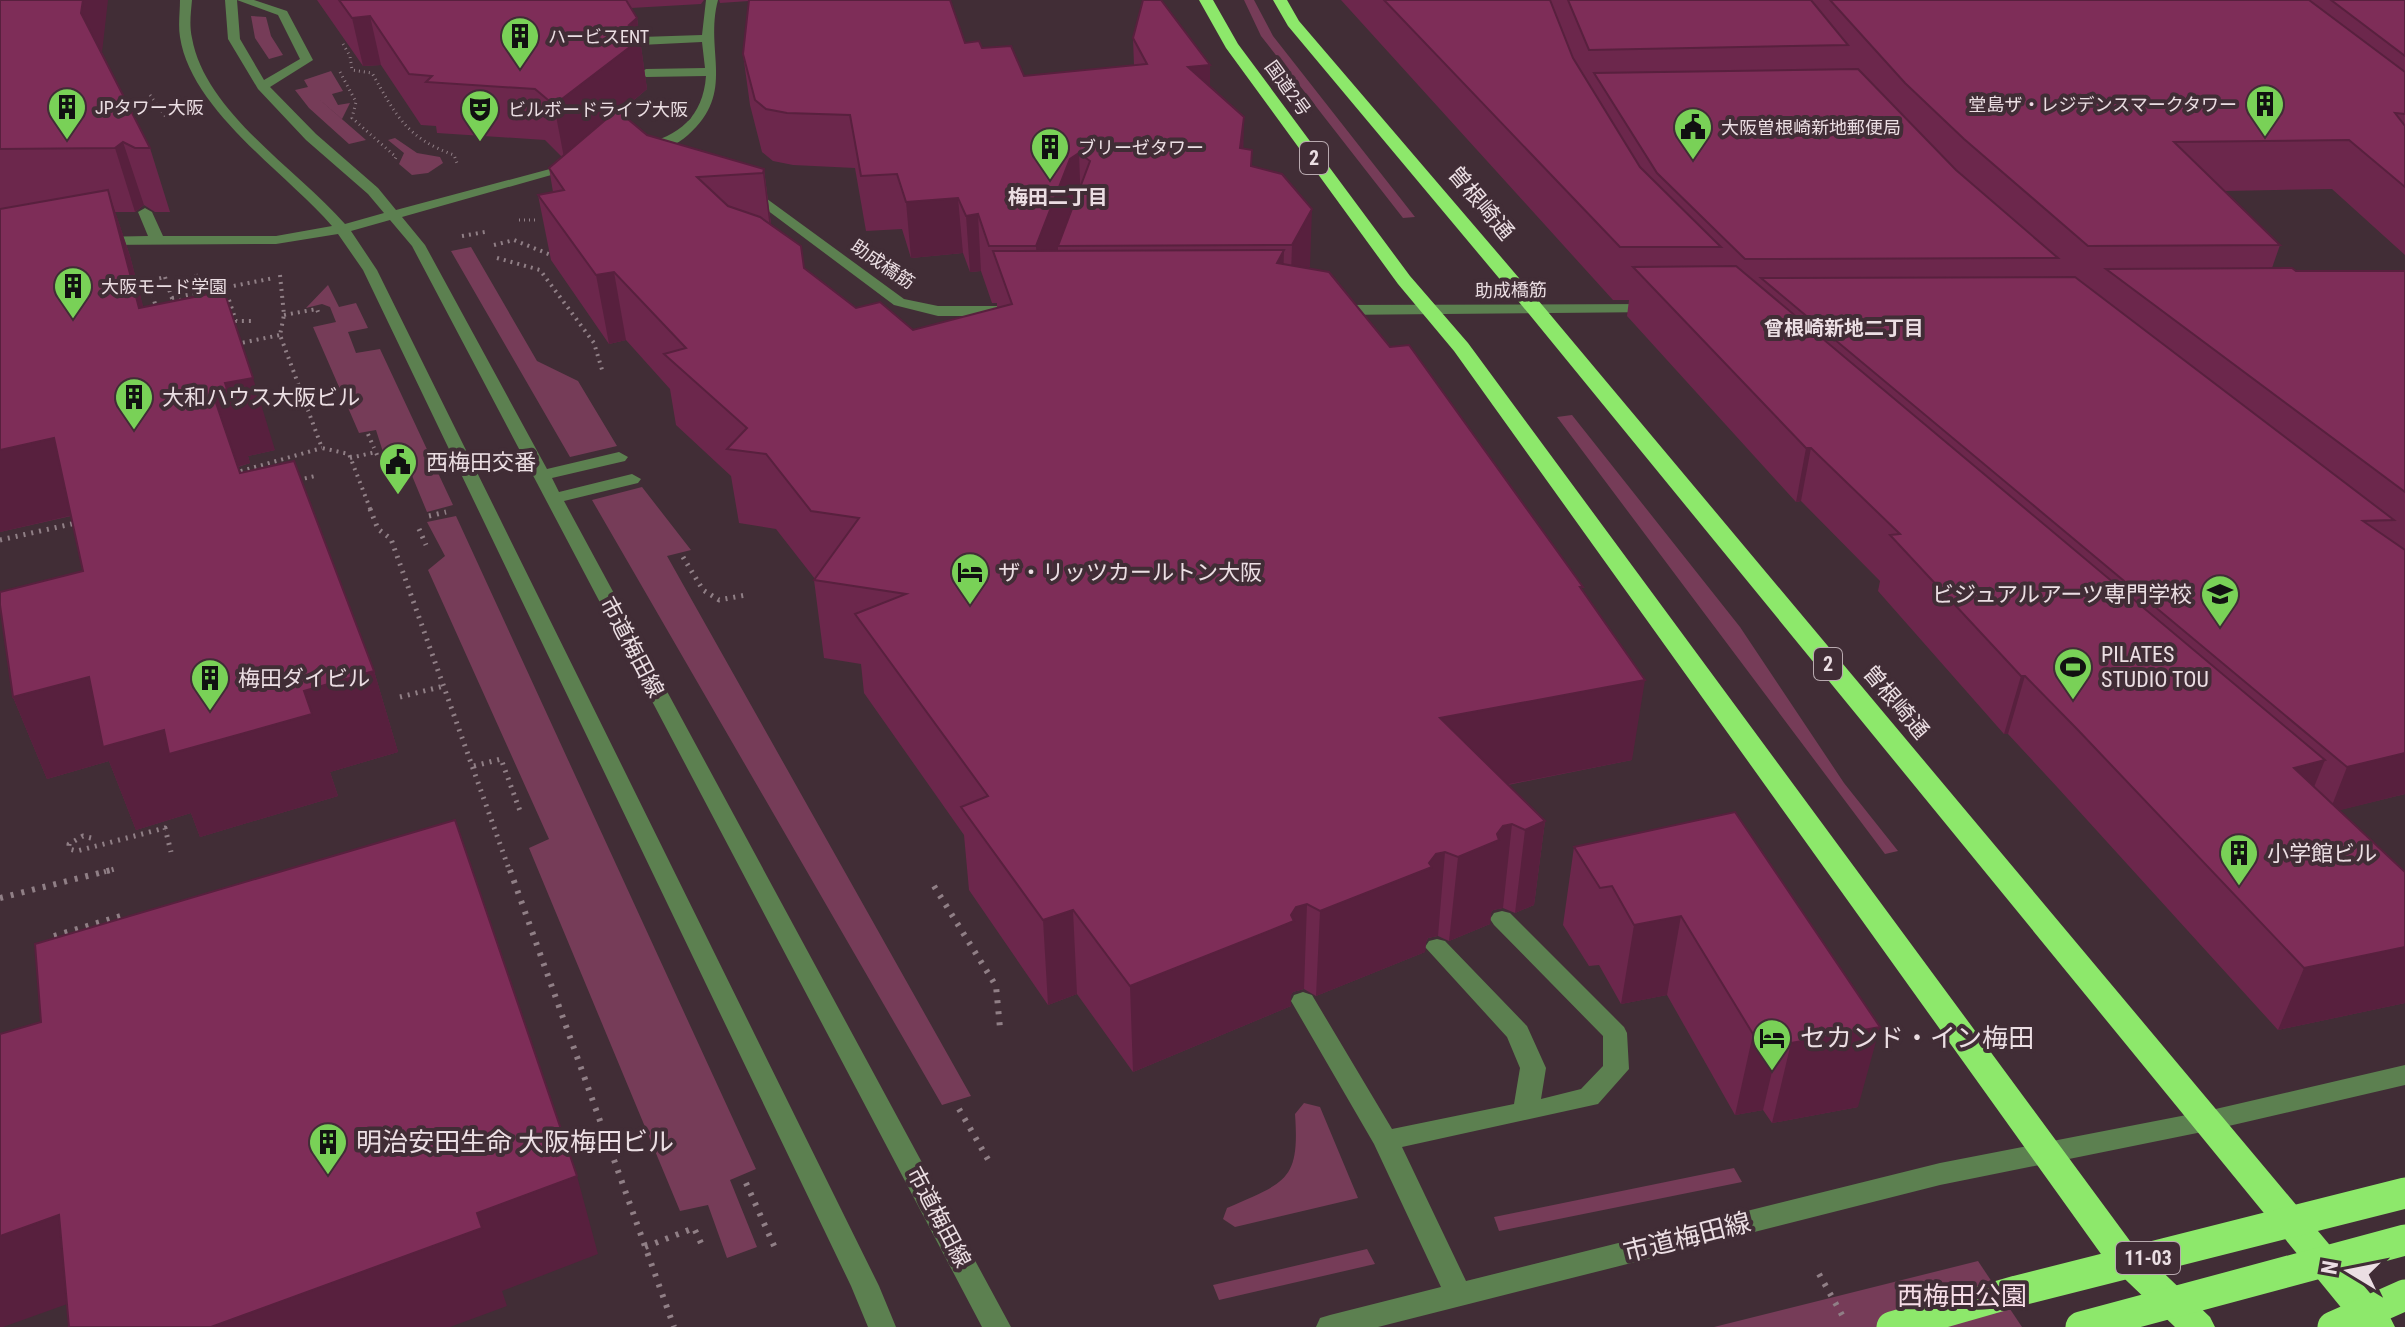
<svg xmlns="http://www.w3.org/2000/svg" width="2405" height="1327" viewBox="0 0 2405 1327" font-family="'Roboto Condensed','Noto Sans JP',sans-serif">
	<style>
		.green { fill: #763c58 }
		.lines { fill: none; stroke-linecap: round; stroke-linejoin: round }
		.path-far3 { stroke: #907f86; stroke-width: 3; stroke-dasharray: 1 4; stroke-linecap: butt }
		.path-far2 { stroke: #907f86; stroke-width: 4; stroke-dasharray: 2 5; stroke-linecap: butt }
		.path-far1 { stroke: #907f86; stroke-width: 5; stroke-dasharray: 2 6; stroke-linecap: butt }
		.path { stroke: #907f86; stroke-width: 6; stroke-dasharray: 3 8; stroke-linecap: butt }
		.minor { fill: #5c8050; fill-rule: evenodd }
		.highway { fill: #8de86b; fill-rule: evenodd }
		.highway-bridge { stroke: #8de86b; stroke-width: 31 }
		.wall { fill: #6c274c }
		.shaded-wall { fill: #58203e }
		.building { fill: #7e2d58; stroke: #58203e; stroke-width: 2 }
		.labels { text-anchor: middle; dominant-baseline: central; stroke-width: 8; stroke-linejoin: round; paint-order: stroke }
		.far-poi-label { font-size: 18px; fill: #ebdee3; stroke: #412d36; text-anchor: start }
		.far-street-label { font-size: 18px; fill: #ebdee3; stroke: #412d36 }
		.shield { fill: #412d36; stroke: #b8a9af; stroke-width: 2 }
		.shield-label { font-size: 20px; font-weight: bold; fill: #ebdee3 }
		.far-neighbourhood-label { font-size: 20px; font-weight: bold; fill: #ebdee3; stroke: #412d36 }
		.street-label { font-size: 22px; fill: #ebdee3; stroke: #412d36 }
		.poi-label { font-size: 22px; fill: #ebdee3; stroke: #412d36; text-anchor: start }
		.near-poi-label { font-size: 26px; fill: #ebdee3; stroke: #412d36; text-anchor: start }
		.near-street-label { font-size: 26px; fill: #ebdee3; stroke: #412d36 }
		.near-park-label { font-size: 26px; fill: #f6dde7; stroke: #412d36 }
	</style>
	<rect width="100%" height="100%" fill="#412d36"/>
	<g class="green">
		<path d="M1244 0H1254L1273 36 1415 217 1403 218 1261 36Z"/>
		<path d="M251 16 266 17 271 36 283 55 269 59 255 38Z"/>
		<path d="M331 71 343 91 332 94 338 105 350 103 342 119 313 94 366 140 349 144 309 108 295 90 308 87 304 80Z"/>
		<path d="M395 138 417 153 440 157 443 163 428 173 412 175 399 164 404 153 388 140Z"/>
		<path d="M471 247 537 361 578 381 617 446 570 457 451 251Z"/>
		<path d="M328 285 339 307 356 303 368 328 348 332 356 353 380 349 453 505 427 512 408 466 397 469 389 452H383L376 430 359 433 313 327 336 322 330 307 322 304 306 308Z"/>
		<path d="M1572 415 1740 627 1844 783 1898 851 1885 854 1557 417Z"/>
		<path d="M642 487 691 550 667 556 971 1096 942 1105 592 500Z"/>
		<path d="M456 516 756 1169 730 1180 757 1247 727 1258 708 1205 680 1211 529 848 549 839 428 570 445 556 427 522Z"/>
		<path d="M1304 1103 1320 1107 1358 1198 1235 1227 1223 1219 1227 1208C1285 1182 1300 1182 1295 1114Z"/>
		<path d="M1734 1168 1742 1182 1499 1231 1494 1217Z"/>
		<path d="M1367 1249 1375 1264 1219 1300 1213 1285Z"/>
		<path d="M1978 1261 2022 1327H1714Z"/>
	</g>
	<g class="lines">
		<g class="path-far3">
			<path d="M343 44 350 56 352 70 372 73C396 115 406 138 454 155L457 163"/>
			<path d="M340 72 356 102 352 118 396 157 394 161"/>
			<path d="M150 95 166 117"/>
			<path d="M519 220H538"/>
		</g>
		<g class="path-far2">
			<path d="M462 236 485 232"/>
			<path d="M494 245 514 240 551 255"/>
			<path d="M497 258 540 270 594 343 603 373"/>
			<path d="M196 274 199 296"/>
			<path d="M280 275 284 315 280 335 322 448 349 454 371 511"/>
			<path d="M165 277 179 320 161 323 148 281Z"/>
			<path d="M172 298 274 278"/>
			<path d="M229 300 236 321H254"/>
			<path d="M284 315 317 309 318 312"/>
			<path d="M236 344 280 335"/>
			<path d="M368 434 374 448"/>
			<path d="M350 458 376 452 377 455"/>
			<path d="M234 473 322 448"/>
			<path d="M298 480 315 476"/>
		</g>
		<g class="path-far1">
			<path d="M370 509 378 529 391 539 510 872"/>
			<path d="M429 516 446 512"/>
			<path d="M419 529 426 545"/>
			<path d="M0 540 76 523"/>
			<path d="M683 557 703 590 719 600 746 595"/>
			<path d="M400 697 444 686"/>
			<path d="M474 766 501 759 520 811"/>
			<path d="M91 838 83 836 69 844V849L77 851 165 828 171 852"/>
			<path d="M104 872 118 868"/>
		</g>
		<g class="path">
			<path d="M510 870 674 1327"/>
			<path d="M934 886 996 986 1000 1028"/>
			<path d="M0 898 111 870"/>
			<path d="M54 936 124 915"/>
			<path d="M959 1109 990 1163"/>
			<path d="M746 1183 775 1248"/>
			<path d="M645 1247 694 1228 701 1243"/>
			<path d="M1819 1274 1846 1322"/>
		</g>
		<g class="minor">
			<path d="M180 0H192C191 12 189 25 192 38 205 112 298 170 345 224L384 213 368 194 306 140 258 89 228 39 225 0H237L240 39 264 80 300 59 278 15 237 0H254L287 11 313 60 270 87 316 134 378 188 396 210 576 162 583 166 402 217 425 245 547 469 619 452 628 457 625 461 552 478 559 492 632 474 641 479 638 483 564 501 1011 1327H982L412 246 390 220 351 231 377 270 879 1286 896 1327H868L851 1286 363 270 338 234 276 244 97 245 90 241 97 237 148 236 138 212 145 208 152 212 163 236H276L332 226C286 173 191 110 180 37 178 25 180 12 180 0Z"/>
			<path d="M706 0H718C704 52 737 92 688 135 676 146 657 153 641 151V145C679 136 703 117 706 76L646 77 640 73 646 69 705 68 702 42 640 45 621 36 627 32 641 37 702 35Z"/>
			<path d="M748 185 904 299 938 306H1009L1017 311 1009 316H938L894 305 743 192V186Z"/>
			<path d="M1653 304 1658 306V312L1333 315 1325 310 1333 305Z"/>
			<path d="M1502 911 1510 913 1624 1027 1627 1033 1629 1069 1598 1104 1402 1147 1466 1281 1940 1163 2207 1111 2405 1065V1085L2207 1131 1940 1185 1378 1327H1316L1320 1318 1330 1315 1441 1287 1374 1144 1291 1001 1294 995 1303 992 1312 995 1392 1129 1514 1104 1520 1068 1507 1037 1425 947 1429 941 1437 939 1445 941 1527 1026 1546 1068 1541 1099 1581 1089 1603 1066V1036L1494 925 1490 919 1494 913Z"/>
		</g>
		<g class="highway">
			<path d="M1199 0H1213L1238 44 1410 276 1468 343 2130 1241 2210 1317 2215 1327H2175L2106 1261 1454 351 1398 284 1226 48Z"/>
			<path d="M1273 0H1287L1299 21 1543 306 2390 1317 2395 1327H2357L1529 314 1288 26Z"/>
		</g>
		<g class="highway-bridge">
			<path d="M1892 1327 2017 1291 2405 1193"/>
			<path d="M2081 1327 2405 1240"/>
			<path d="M2333 1327 2405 1295"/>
		</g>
	</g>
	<g class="wall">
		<path d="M0 0 102 53 150 148 170 212H155L144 205 135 212H115L130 256 143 307 275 450 248 456 250 463 238 467 240 473 374 671 398 752 330 772 338 796 200 837 191 813 136 830 109 761 47 779 13 697 83 571 71 516 0 532Z"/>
		<path d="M317 0H704L701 4 631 8 637 18 647 89 620 112 647 135 764 169 771 224 804 268 856 308 913 330 997 308V303H992L981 271 970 272 963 253 911 258 902 229 866 231 855 168 793 165 773 161 762 152 750 105 743 54 749 1 720 3 719 0H950L965 43 982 48 1024 76 1134 65 1133 38 1210 87 1243 148 1252 166 1310 266 1308 268 1583 590 1632 760 1508 785 1545 821 1534 905 1515 913 1503 908 1493 910 1491 913 1490 924 1449 941 1438 936 1428 938 1426 942 1425 952 1316 996 1304 989 1293 992 1291 995V1006L1133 1072 1077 994 1048 1005 969 890 964 835 864 693 861 664 824 658 814 580 815 579 776 529 739 523 731 476 676 425 670 389 626 340 609 344 551 260 538 195 553 192 549 168 562 157 545 140 437 133 436 126 421 125 381 65 363 66Z"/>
		<path d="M1341 0H2405V255L2332 189 2224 191 2280 245 2272 268 2296 271H2405V794L2339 810 2405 872V1003L2278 1030 2058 788 2008 734H2004L1878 591 1880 581 1801 501 1796 502 1627 316 1629 300H1613Z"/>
		<path d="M1735 812 1858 1107 1772 1123 1763 1110 1735 1115 1667 995 1621 1004 1599 965 1589 966 1563 925 1574 847Z"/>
	</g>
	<g class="shaded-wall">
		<path d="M83 0H108L100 70 81 13Z"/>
		<path d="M370 16 381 65 363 66 352 18Z"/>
		<path d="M637 18 647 89 564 158 554 105Z"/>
		<path d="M1210 65V115L1188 67Z"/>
		<path d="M1244 117 1243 170 1240 148Z"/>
		<path d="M123 142 144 205 135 212 115 148Z"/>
		<path d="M1079 153 1081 207 1058 246V251L1039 303 1036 246 1070 159Z"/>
		<path d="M764 169 772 233 771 237 763 173Z"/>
		<path d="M108 190 130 256 162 378 139 308Z"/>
		<path d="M958 198 963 253 911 258 906 202Z"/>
		<path d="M1312 209 1310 266 1290 302 1292 245Z"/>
		<path d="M978 214 981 271 970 272 966 216Z"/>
		<path d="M1284 250 1282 317 1277 263Z"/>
		<path d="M614 272 626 340 609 344 596 275Z"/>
		<path d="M253 378 275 450 248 456 250 463 236 467 213 394 225 383Z"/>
		<path d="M54 438 82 513 0 532V450Z"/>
		<path d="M1806 448H1811L1801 501 1796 502Z"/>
		<path d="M374 671 398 752 330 772 338 796 200 837 191 813 136 830 109 761 47 779 13 697 89 677 304 691Z"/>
		<path d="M2021 676H2025L2008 734H2004Z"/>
		<path d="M1645 680 1632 760 1433 799 1440 718Z"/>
		<path d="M2405 753V794L2329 813 2347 767Z"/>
		<path d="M2325 760 2301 819 2294 768Z"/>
		<path d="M1545 821 1534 905 1515 913 1525 830Z"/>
		<path d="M1512 824 1503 908 1493 910 1491 913 1490 924 1449 941 1458 857 1497 834 1503 826Z"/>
		<path d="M1445 852 1438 936 1428 938 1426 942 1425 952 1316 996 1320 911 1429 863 1436 854Z"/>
		<path d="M1307 904 1304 989 1293 992 1291 995V1006L1133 1072 1130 986 1296 907Z"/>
		<path d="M1073 910 1077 994 1048 1005 1043 920Z"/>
		<path d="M1681 916 1667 995 1621 1004 1634 925Z"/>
		<path d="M2405 947V1003L2278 1030 2304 968Z"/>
		<path d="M1880 1027 1858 1107 1772 1123 1791 1043Z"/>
		<path d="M1782 1029 1763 1110 1735 1115 1753 1034Z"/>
		<path d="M577 1176 598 1254 502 1291 507 1306 450 1327H211L477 1213Z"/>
		<path d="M59 1215 98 1293 3 1327H0V1236Z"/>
	</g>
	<g class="building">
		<path d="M0 0H83L81 13 150 148H135L123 142 115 148 0 149Z"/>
		<path d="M339 0H626L637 18 629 25 639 31V40L554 105 535 89 426 82 432 76 409 74 370 16 352 18Z"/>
		<path d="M749 0H950L965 43 979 41 982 48 1011 46 1024 76 1147 64 1133 38 1143 0H1161L1210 65 1188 67 1244 117 1240 148 1252 150 1251 166 1282 174 1312 209 1292 245 1058 246 1090 161 1079 153 1070 159 1036 246H989L978 214 966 216 958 198 906 202 897 174 861 176 850 115 787 113 766 109 755 100 743 54Z"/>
		<path d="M1384 0H1550L1573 58 1640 167 1721 247H1620Z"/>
		<path d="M1568 0H1811L1848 45 1589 50Z"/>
		<path d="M1830 0H2309L2405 72V114L2395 113 2405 126V187L2349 140 2174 142 2280 245 2088 246 1964 139 1905 83Z"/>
		<path d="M2331 0H2405V56Z"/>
		<path d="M1858 69 1956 170 2058 258 1745 259 1657 173 1594 73Z"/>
		<path d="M617 110 647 135 764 169 763 173 697 177 728 206 760 217 801 246 804 268 856 308 880 302 913 330 1012 304 993 251 1284 250 1277 263 1329 272 1390 347 1409 345 1583 587H1580L1645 680 1440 718 1545 821 1525 830 1512 824 1503 826 1497 834 1499 840 1458 857 1445 852 1436 854 1429 863 1432 867 1320 911 1307 904 1296 907 1291 915 1294 921 1130 986 1073 910 1043 920 961 807 988 796 855 614 906 594 814 580 859 518 811 511 766 454 727 449 747 428 664 354 686 348 614 272 596 275 538 195 564 190 549 168Z"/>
		<path d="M108 190 139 308 224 291 253 378 225 383 227 389 213 394 240 473 294 461 374 671 304 691 312 714 169 754 164 730 103 747 89 677 13 697 0 605V592L83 571 54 438 0 450V209Z"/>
		<path d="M1736 266 2325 760 2294 768 2405 872V947L2304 968 2077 729 2025 676H2021L1890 535 1900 534 1811 448H1806L1633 267Z"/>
		<path d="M2292 268 2296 271H2405V492L2106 269Z"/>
		<path d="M2075 277 2394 520 2363 521 2405 550V753L2347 767 1761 278Z"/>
		<path d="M1735 812 1880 1027 1791 1043 1782 1029 1753 1034 1681 916 1634 925 1612 886 1600 888 1574 847Z"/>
		<path d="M455 820 577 1176 477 1213 482 1228 211 1327H69L59 1215 0 1236V1034L41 1022 35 944Z"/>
	</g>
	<defs>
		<g id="building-pin" transform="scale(2)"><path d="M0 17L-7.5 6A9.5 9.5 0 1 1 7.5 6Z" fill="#79d157" stroke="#412d36"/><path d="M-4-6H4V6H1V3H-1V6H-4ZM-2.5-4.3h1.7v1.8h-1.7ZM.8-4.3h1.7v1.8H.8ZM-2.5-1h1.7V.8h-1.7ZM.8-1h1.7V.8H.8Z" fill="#111"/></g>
		<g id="theatre-pin" transform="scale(2)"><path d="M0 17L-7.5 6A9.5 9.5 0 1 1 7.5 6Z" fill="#79d157" stroke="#412d36"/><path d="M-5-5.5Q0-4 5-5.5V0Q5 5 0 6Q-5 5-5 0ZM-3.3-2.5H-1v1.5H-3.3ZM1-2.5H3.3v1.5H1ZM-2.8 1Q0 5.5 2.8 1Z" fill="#111"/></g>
		<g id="civic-pin" transform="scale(2)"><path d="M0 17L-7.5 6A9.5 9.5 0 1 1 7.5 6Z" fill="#79d157" stroke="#412d36"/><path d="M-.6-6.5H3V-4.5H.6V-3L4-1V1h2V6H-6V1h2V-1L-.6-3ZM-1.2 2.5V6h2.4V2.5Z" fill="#111"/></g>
		<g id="hotel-pin" transform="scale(2)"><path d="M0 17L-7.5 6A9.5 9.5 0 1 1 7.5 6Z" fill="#79d157" stroke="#412d36"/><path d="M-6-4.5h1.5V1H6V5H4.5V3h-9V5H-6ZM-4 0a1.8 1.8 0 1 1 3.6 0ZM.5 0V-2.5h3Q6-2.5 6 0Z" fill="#111"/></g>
		<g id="university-pin" transform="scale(2)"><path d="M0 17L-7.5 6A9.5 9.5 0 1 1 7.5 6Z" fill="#79d157" stroke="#412d36"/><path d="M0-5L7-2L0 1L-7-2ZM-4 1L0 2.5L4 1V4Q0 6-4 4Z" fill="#111"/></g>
		<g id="stadium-pin" transform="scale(2)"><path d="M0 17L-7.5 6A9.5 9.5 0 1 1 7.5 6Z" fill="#79d157" stroke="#412d36"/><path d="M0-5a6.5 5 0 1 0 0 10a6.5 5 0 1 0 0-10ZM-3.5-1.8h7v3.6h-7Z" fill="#111"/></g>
	</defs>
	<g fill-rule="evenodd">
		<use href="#building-pin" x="520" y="36"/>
		<use href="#building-pin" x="2265" y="104"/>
		<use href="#building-pin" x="67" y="107"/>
		<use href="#theatre-pin" x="480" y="109"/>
		<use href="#civic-pin" x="1693" y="127"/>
		<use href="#building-pin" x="1050" y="147"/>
		<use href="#building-pin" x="73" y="286"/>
		<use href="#building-pin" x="134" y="397"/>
		<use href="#civic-pin" x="398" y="462"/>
		<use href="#hotel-pin" x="970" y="572"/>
		<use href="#university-pin" x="2220" y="594"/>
		<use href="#stadium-pin" x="2073" y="667"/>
		<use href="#building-pin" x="210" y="678"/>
		<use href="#building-pin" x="2239" y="853"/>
		<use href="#hotel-pin" x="1772" y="1038"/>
		<use href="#building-pin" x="328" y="1142"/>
	</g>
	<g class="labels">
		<g class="far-poi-label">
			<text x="548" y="36">ハービスENT</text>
			<text x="2237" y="104" text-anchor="end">堂島ザ・レジデンスマークタワー</text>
			<text x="95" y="107">JPタワー大阪</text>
			<text x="508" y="109">ビルボードライブ大阪</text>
			<text x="1721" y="127">大阪曽根崎新地郵便局</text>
			<text x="1078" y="147">ブリーゼタワー</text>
			<text x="101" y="286">大阪モード学園</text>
		</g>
		<g class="far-street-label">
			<text transform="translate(1288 88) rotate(54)">国道2号</text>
			<text transform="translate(883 264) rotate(34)">助成橋筋</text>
			<text transform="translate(1511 290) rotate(-1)">助成橋筋</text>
		</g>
		<g class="shield">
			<rect x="1300" y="142" width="28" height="32" rx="6"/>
			<rect x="1814" y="648" width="28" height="32" rx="6"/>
			<rect x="2116" y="1242" width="64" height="32" rx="6"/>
		</g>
		<g class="shield-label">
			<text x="1314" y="158">2</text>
			<text x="1828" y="664">2</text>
			<text x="2148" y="1258">11-03</text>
		</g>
		<g class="far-neighbourhood-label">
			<text x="1058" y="197">梅田二丁目</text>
			<text x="1844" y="328">曾根崎新地二丁目</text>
		</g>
		<g class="street-label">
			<text transform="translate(1481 203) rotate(50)">曽根崎通</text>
			<text transform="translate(632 647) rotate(62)">市道梅田線</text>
			<text transform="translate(1896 702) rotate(50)">曽根崎通</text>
			<text transform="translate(939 1217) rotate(62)">市道梅田線</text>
		</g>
		<g class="poi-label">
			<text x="162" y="397">大和ハウス大阪ビル</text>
			<text x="426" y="462">西梅田交番</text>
			<text x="998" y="572">ザ・リッツカールトン大阪</text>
			<text x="2192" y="594" text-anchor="end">ビジュアルアーツ専門学校</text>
			<text x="2101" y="654">PILATES<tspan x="2101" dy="25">STUDIO TOU</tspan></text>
			<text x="238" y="678">梅田ダイビル</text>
			<text x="2267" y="853">小学館ビル</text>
		</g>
		<g class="near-poi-label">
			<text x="1800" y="1038">セカンド・イン梅田</text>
			<text x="356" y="1142">明治安田生命 大阪梅田ビル</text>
		</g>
		<g class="near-street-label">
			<text transform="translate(1687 1237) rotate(-14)">市道梅田線</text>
		</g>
		<g class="near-park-label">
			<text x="1962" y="1296">西梅田公園</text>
		</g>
	</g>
	<g transform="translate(2349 1271) rotate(280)" stroke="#412d36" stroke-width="6" paint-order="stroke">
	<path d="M0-6L14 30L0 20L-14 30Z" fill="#ebdee3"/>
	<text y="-12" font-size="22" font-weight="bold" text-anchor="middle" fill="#ebdee3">N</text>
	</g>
</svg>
